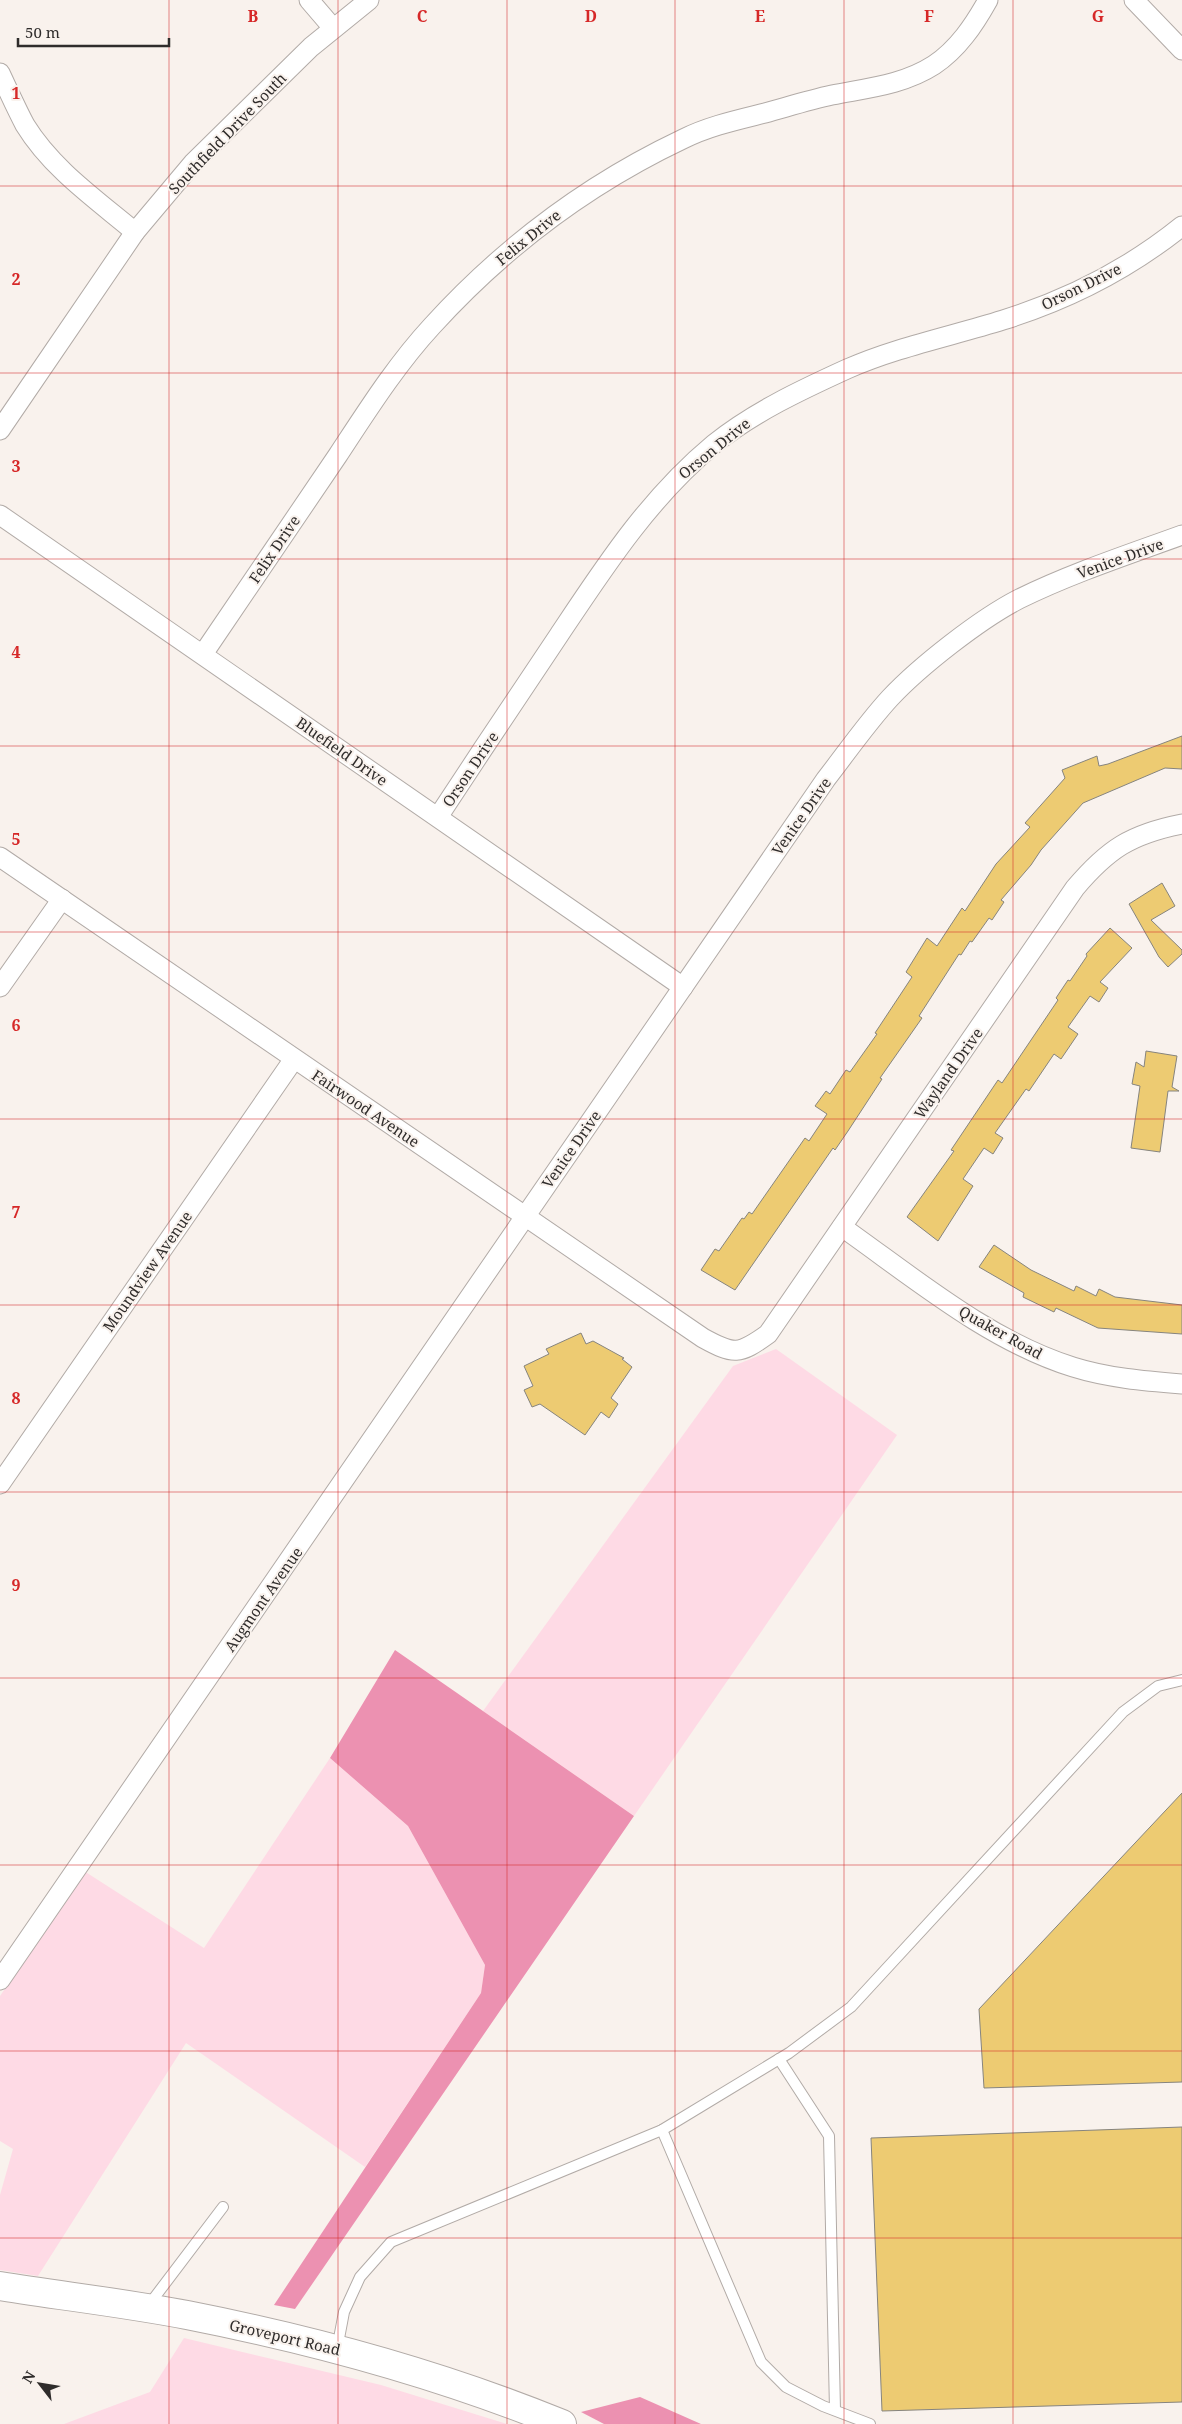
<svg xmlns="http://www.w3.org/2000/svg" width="1182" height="2424" viewBox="0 0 1182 2424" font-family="'Noto Serif',serif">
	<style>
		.green { fill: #fedae5 }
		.forest { fill: #ec91b1 }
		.building { fill: #edcb72; stroke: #86847e }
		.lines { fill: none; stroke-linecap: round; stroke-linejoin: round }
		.service-casing { stroke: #b2aba7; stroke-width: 12 }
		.minor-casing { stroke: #b2aba7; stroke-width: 21 }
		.primary-casing { stroke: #b2aba7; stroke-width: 30 }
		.service { stroke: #fff; stroke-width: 10 }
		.minor { stroke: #fff; stroke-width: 19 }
		.primary { stroke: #fff; stroke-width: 28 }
		.grid { fill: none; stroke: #d62828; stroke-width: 1; stroke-opacity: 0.55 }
		.labels { text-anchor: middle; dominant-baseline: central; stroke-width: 4; stroke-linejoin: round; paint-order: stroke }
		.street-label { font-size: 15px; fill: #2f2c2b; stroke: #f9f2ed }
		.grid-label { font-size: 16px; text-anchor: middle; font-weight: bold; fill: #d62828; stroke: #f9f2ed; stroke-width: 4; stroke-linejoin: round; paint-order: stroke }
	</style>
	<rect width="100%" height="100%" fill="#f9f2ed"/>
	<g class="green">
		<path d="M776 1349 897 1435 634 1816 483 1711 733 1366Z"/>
		<path d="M330 1758 408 1826 485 1965 481 1993 365 2167 186 2043 38 2276 0 2270V2195L13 2149 0 2141V1996L84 1871 204 1948Z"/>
		<path d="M184 2338 381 2385 507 2424H64L150 2392Z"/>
	</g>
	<g class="forest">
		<path d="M395 1650 634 1816 295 2309 274 2305 481 1993 485 1965 408 1826 330 1758Z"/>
		<path d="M640 2397 701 2424H604L581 2412Z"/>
	</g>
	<g class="building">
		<path d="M1182 736V769L1165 768 1083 803 1041 850 1031 865 1001 900 1004 902 992 920 989 918 972 942 970 941 961 955 959 954 919 1016 922 1018 880 1078 882 1079 848 1131 835 1150 833 1148 735 1290 701 1270 715 1249 719 1251 742 1218 744 1219 749 1212 752 1214 805 1138 809 1141 827 1114 815 1106 826 1091 830 1094 846 1070 850 1072 877 1034 875 1033 912 977 906 972 927 938 937 946 962 908 965 911 996 864 1030 827 1025 823 1065 778 1062 770 1097 756 1099 766 1108 764Z"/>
		<path d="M1162 883 1175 906 1151 920 1182 950V954L1168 967 1159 957 1129 904Z"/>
		<path d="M1110 928 1132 948 1100 982 1108 988 1099 1002 1090 996 1068 1027 1078 1034 1061 1059 1054 1054 1029 1091 1026 1089 995 1133 1003 1138 993 1154 984 1148 963 1179 973 1186 938 1241 907 1217 954 1151 951 1150 998 1080 1002 1083 1058 1000 1056 998 1068 980 1070 981 1087 956 1086 954Z"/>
		<path d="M1146 1051 1177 1056 1172 1087 1179 1091H1168L1160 1152 1131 1148 1140 1086 1132 1084 1136 1062 1144 1067Z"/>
		<path d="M994 1245 1031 1270 1074 1291 1076 1286 1096 1296 1099 1289 1115 1297 1182 1305V1334L1098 1328 1056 1308 1054 1312 1023 1297 1024 1293 979 1267Z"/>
		<path d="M581 1333 586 1344 593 1341 624 1358 622 1359 632 1367 611 1398 618 1404 609 1418 601 1412 585 1435 540 1404 532 1407 524 1390 533 1386 524 1366 549 1354 546 1349Z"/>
		<path d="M1182 1793V2082L984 2088 979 2009Z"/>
		<path d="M1182 2127V2402L882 2411 871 2138Z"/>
	</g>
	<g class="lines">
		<g class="service-casing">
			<g id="service">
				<path d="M779 2059 829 2136 835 2410"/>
				<path d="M662 2130 761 2362 786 2387 823 2406 870 2424"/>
				<path d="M148 2306 223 2207"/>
				<path d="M337 2349 344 2312 360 2277 391 2242 662 2130 789 2053 851 2007 1123 1712 1158 1686 1182 1680"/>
			</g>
		</g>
		<g class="minor-casing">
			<g id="minor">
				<path d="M309 0 333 28"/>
				<path d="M1134 0 1182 50"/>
				<path d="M0 73C8 90 16 108 25 125 52 169 97 200 135 232"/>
				<path d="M0 430 135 232 193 163 311 47 369 0"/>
				<path d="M0 515 683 987"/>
				<path d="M203 654C248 588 293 522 338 455 367 411 396 365 432 326 503 248 588 184 683 139 709 126 737 120 765 113 787 107 809 100 832 95 867 88 903 85 934 65 958 49 974 25 988 0"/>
				<path d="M438 817C478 756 518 696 559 635 605 566 649 498 714 444 754 412 801 390 847 369 897 347 952 336 1003 320 1067 300 1130 268 1182 226"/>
				<path d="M0 857 703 1338C734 1355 739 1355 768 1334L1075 888C1108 849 1131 834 1182 824"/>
				<path d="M0 987 62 899"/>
				<path d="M842 1227C913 1277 989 1341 1073 1367 1108 1378 1145 1381 1182 1384"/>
				<path d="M0 1484 294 1059"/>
				<path d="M0 1980 826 779C847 752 867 723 890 698 920 666 980 619 1019 599 1072 573 1127 555 1182 535"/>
			</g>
		</g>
		<g class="primary-casing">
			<path id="primary" d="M0 2286C62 2296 125 2303 187 2315 314 2340 442 2375 562 2424"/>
		</g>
		<use href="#service" class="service"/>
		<use href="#minor" class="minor"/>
		<use href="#primary" class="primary"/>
	</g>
	<path class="grid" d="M169 0V2424M338 0V2424M507 0V2424M675 0V2424M844 0V2424M1013 0V2424M0 186H1182M0 373H1182M0 559H1182M0 746H1182M0 932H1182M0 1119H1182M0 1305H1182M0 1492H1182M0 1678H1182M0 1865H1182M0 2051H1182M0 2238H1182"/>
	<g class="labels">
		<g class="street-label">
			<text transform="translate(227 133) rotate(-46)">Southfield Drive South</text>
			<text transform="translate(528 237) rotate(-39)">Felix Drive</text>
			<text transform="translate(1081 286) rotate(-26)">Orson Drive</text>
			<text transform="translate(714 448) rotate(-39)">Orson Drive</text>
			<text transform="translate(274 549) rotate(-56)">Felix Drive</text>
			<text transform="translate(1120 558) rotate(-20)">Venice Drive</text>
			<text transform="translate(342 751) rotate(35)">Bluefield Drive</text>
			<text transform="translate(470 769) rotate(-56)">Orson Drive</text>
			<text transform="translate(801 816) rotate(-55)">Venice Drive</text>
			<text transform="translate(948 1073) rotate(-55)">Wayland Drive</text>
			<text transform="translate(366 1108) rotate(34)">Fairwood Avenue</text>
			<text transform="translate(571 1149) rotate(-55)">Venice Drive</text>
			<text transform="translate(147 1271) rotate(-55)">Moundview Avenue</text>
			<text transform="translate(1001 1332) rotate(29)">Quaker Road</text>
			<text transform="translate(263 1599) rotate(-55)">Augmont Avenue</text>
			<text transform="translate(285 2337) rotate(13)">Groveport Road</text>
		</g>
	</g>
	<g class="grid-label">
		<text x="253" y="22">B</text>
		<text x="422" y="22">C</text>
		<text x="591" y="22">D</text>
		<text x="760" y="22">E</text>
		<text x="929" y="22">F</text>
		<text x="1098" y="22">G</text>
		<text x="16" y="99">1</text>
		<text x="16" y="285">2</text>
		<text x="16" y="472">3</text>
		<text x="16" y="658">4</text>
		<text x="16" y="845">5</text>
		<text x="16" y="1031">6</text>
		<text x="16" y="1218">7</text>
		<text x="16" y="1404">8</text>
		<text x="16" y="1591">9</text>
	</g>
	<g transform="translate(40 2384) rotate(301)" stroke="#f9f2ed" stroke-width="4" paint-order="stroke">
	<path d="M0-4L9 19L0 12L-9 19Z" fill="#2f2c2b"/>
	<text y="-8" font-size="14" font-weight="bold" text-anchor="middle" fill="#2f2c2b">N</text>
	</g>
	<path d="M18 38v8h151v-8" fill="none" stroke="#2f2c2b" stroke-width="2.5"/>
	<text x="25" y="38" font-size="15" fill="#2f2c2b" stroke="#f9f2ed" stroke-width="4" paint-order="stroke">50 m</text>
</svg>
